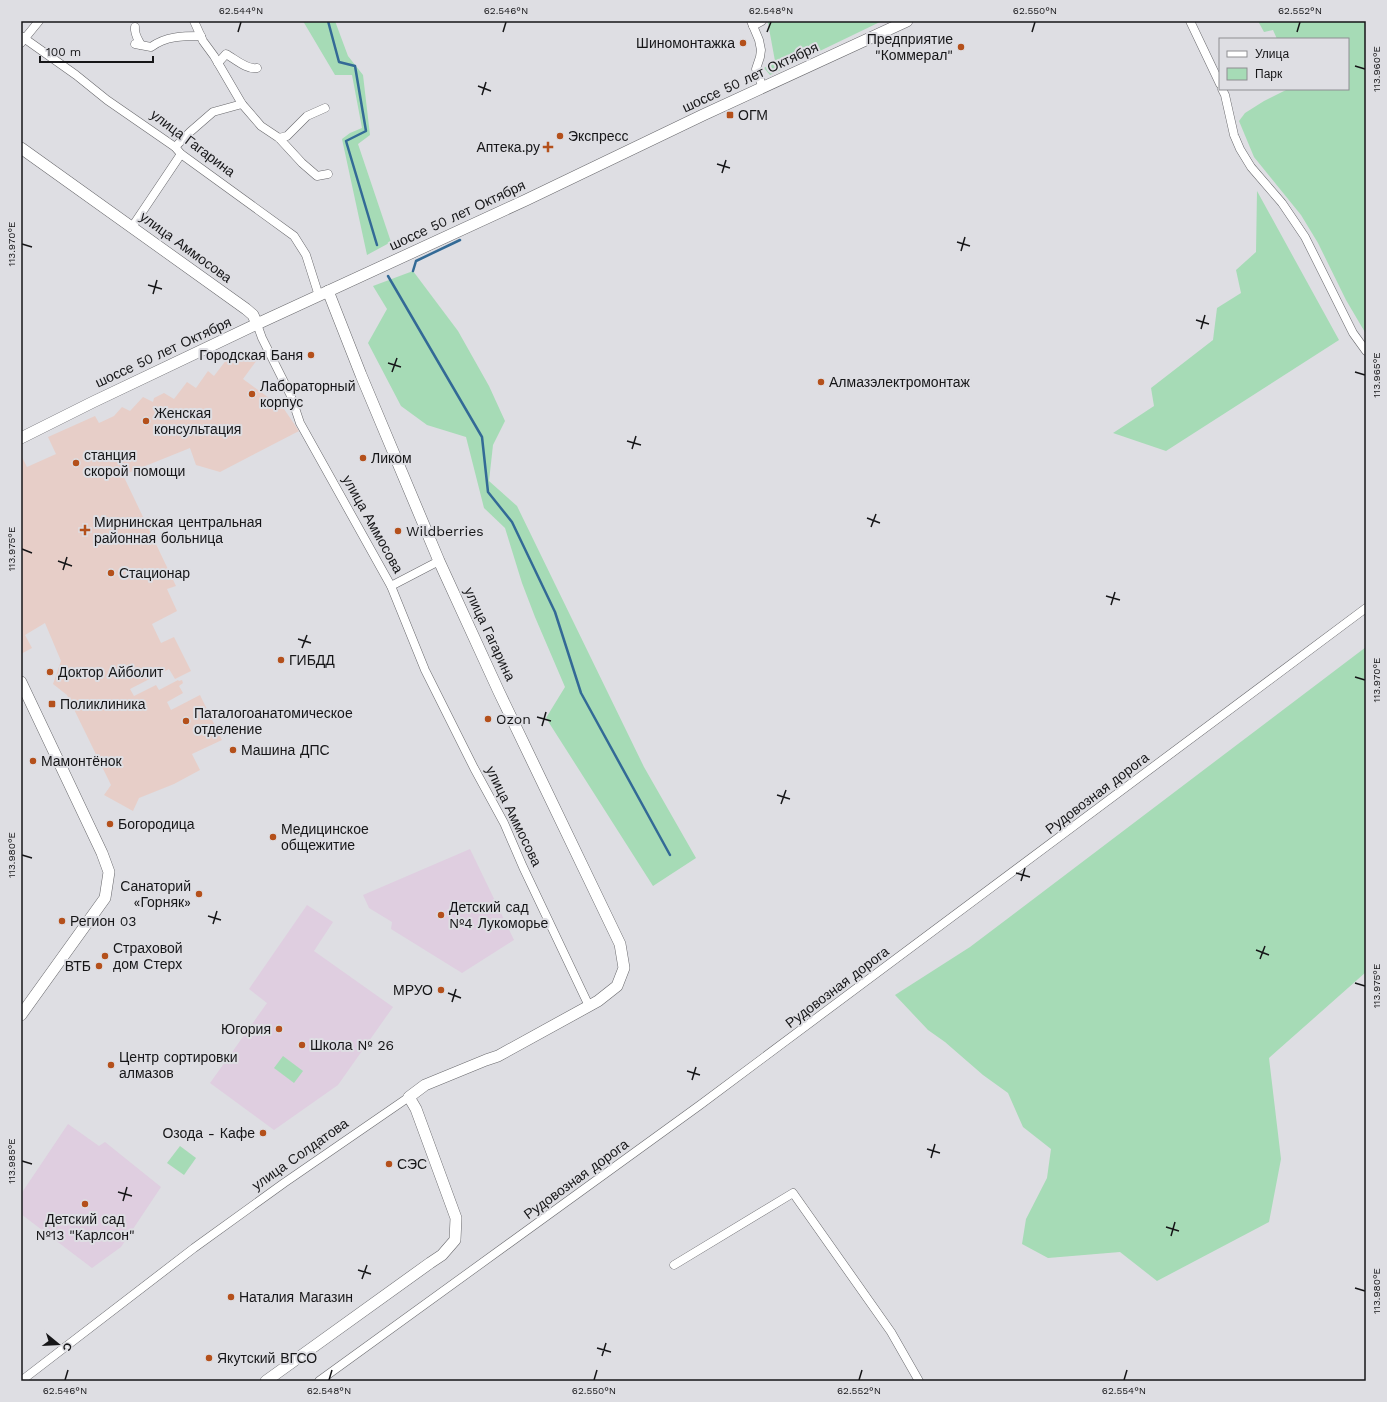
<svg xmlns="http://www.w3.org/2000/svg" width="1387" height="1402" viewBox="0 0 1387 1402" font-family="'Work Sans',sans-serif">
	<style>
		.education { fill: #dfcee0 }
		.medical { fill: #e7cec8 }
		.green { fill: #a6dbb6 }
		.lines { fill: none; stroke-linecap: round; stroke-linejoin: round }
		.stream { stroke: #336a96; stroke-width: 2.5 }
		.street-casing { stroke: #68686c; stroke-width: 9 }
		.secondary-casing { stroke: #68686c; stroke-width: 12 }
		.street { stroke: #fff; stroke-width: 8 }
		.secondary { stroke: #fff; stroke-width: 11 }
		.ticks { fill: none; stroke: #161618; stroke-width: 1.5 }
		.poi-dot { fill: #b4501b; stroke: #dedee3; stroke-width: 1.5 }
		.labels { text-anchor: middle; dominant-baseline: central; stroke-width: 4; stroke-linejoin: round; paint-order: stroke }
		.poi-label { font-size: 14px; fill: #161618; stroke: #dedee3; text-anchor: start }
		.street-label { font-size: 14px; fill: #161618; stroke: #dedee3 }
		.neatline { fill: none; stroke: #161618; stroke-width: 1.5 }
		.ticks-label { font-size: 10px; text-anchor: middle; fill: #161618 }
	</style>
	<rect width="100%" height="100%" fill="#dedee3"/>
	<g class="education">
		<path d="M470 849 514 940 462 973 391 929 392 922 369 908 363 895Z"/>
		<path d="M307 905 333 922 314 951 393 1007 338 1085 274 1130 210 1083 267 1003 249 989Z"/>
		<path d="M68 1124 99 1146 105 1142 161 1187 121 1247 92 1268 21 1214V1194Z"/>
	</g>
	<path class="medical" d="M246 352 257 360 243 379 284 409 299 431 220 472 196 465 190 448 123 475 176 586 167 589 177 611 152 624 161 643 174 637 191 671 175 679 169 669 130 689 134 696 156 685 159 690 178 680 179 681 182 680 183 683 179 686 183 693 167 702 171 710 200 695 222 740 192 754 200 770 174 784 139 798 133 811 104 795 111 785 67 695 53 684 61 661 45 623 25 635 32 648 21 654V455L27 467 56 454 48 437 95 416 99 423 114 416 122 407 130 411 143 397 153 402 154 398 164 393 174 399 187 382 196 388 208 371 214 376 227 359 236 365Z"/>
	<g class="green">
		<path d="M303 21H335L348 56 363 75 370 135 358 144 391 242 367 255 342 139 350 133 362 128 352 75H335Z"/>
		<path d="M770 21H882L770 75 764 68 775 61 768 23Z"/>
		<path d="M1258 21H1366V334L1346 300 1318 243 1301 215 1254 157 1239 121 1245 113 1264 101 1288 89H1348V39H1277L1273 30 1264 32Z"/>
		<path d="M1257 191 1339 340 1166 451 1113 433 1154 406 1151 388 1213 340 1217 308 1241 293 1236 270 1256 252Z"/>
		<path d="M413 271 458 331 489 386 505 421 493 445 489 481 517 506 644 767 696 858 653 886 546 718 565 687 535 617 522 583 505 528 484 508 466 437 427 425 401 406 368 343 387 309 373 286Z"/>
		<path d="M1366 647V972L1269 1058 1281 1159 1269 1222 1157 1281 1120 1252 1048 1258 1022 1244 1026 1219 1047 1178 1051 1149 1023 1127 1008 1093 983 1075 945 1042 928 1030 895 995 970 947Z"/>
		<path d="M283 1056 303 1071 294 1083 274 1068Z"/>
		<path d="M180 1146 196 1158 184 1175 167 1163Z"/>
	</g>
	<g class="lines">
		<g class="stream">
			<path d="M328 21 339 62 355 66 366 131 346 141 377 245"/>
			<path d="M413 271 416 261 460 240"/>
			<path d="M388 276 482 437 488 492 512 522 555 612 581 693 670 855"/>
		</g>
		<g class="street-casing">
			<g id="street">
				<path d="M194 21 203 41 214 56 242 104 261 126 279 138 302 163 317 176 328 174"/>
				<path d="M751 21 759 40 761 50 760 57 756 69 763 88"/>
				<path d="M1190 21 1220 84"/>
				<path d="M753 26 762 21"/>
				<path d="M135 27C134 34 138 39 141 45"/>
				<path d="M21 36 76 75 107 100 175 147 181 154 294 236 306 255 319 296"/>
				<path d="M21 43 39 21"/>
				<path d="M135 44 151 47C166 36 183 36 201 36"/>
				<path d="M218 63 226 54C235 59 247 70 257 68"/>
				<path d="M1222 89 1225 95 1234 135 1240 149 1251 167 1282 203 1305 237 1353 333 1366 351"/>
				<path d="M279 138 287 136 307 116 325 108"/>
				<path d="M175 147 190 132 213 112 242 104"/>
				<path d="M132 227 181 154"/>
				<path d="M257 324 262 338 291 396 300 423 391 586 425 670 474 768 504 823 523 867 589 1006"/>
				<path d="M391 586 439 561"/>
				<path d="M674 1265 793 1193 891 1332 919 1381"/>
				<path d="M21 1381 194 1248 284 1183 409 1097"/>
				<path d="M319 1381 700 1105 1366 608"/>
			</g>
		</g>
		<g class="secondary-casing">
			<g id="secondary">
				<path d="M21 148 246 309 253 315 257 324"/>
				<path d="M21 438 93 402 257 324 526 200 703 115 907 21"/>
				<path d="M21 682 102 853 109 872 105 898 21 1015"/>
				<path d="M266 1381 430 1263 442 1255 455 1240 456 1218 416 1109 409 1097 425 1085 486 1060 498 1056 598 1001 617 986 624 968 620 944 499 692 439 561 361 375 328 291"/>
			</g>
		</g>
		<use href="#street" class="street"/>
		<use href="#secondary" class="secondary"/>
	</g>
	<path class="ticks" d="M238 32 241 22M503 32 506 22M767 32 771 22M1032 32 1035 22M1297 32 1300 22M1355 66 1365 69M478 86 491 91M482 95 486 82M717 164 730 168M722 173 726 160M957 242 970 246M22 244 32 247M961 251 965 237M148 285 162 289M153 294 157 280M1196 320 1209 324M1201 329 1205 315M388 363 401 367M392 372 397 358M1355 372 1365 375M627 441 641 445M632 449 636 436M867 518 880 523M871 527 876 514M22 549 32 553M58 561 72 566M63 570 67 557M1106 596 1120 600M1111 605 1115 592M298 639 311 643M302 648 307 635M1355 677 1365 680M537 717 551 721M542 726 546 712M777 795 790 799M781 804 786 790M22 855 32 858M1016 873 1030 877M1021 881 1025 868M208 916 221 920M213 924 217 911M1256 950 1269 955M1260 959 1265 946M1355 983 1365 986M448 993 461 998M452 1002 456 989M687 1071 700 1075M692 1080 696 1067M927 1149 940 1153M931 1158 935 1144M22 1161 32 1164M118 1192 132 1196M123 1201 127 1187M1166 1227 1179 1231M1171 1236 1175 1222M358 1270 371 1274M362 1279 367 1265M1355 1288 1365 1291M597 1348 611 1352M602 1356 606 1343M65 1380 68 1370M329 1380 332 1370M594 1380 597 1370M859 1380 862 1370M1124 1380 1127 1370"/>
	<g class="poi-dot">
		<circle cx="743" cy="43" r="4"/>
		<circle cx="961" cy="47" r="4"/>
		<rect x="726" y="111" width="8" height="8" rx="2"/>
		<circle cx="560" cy="136" r="4"/>
		<path d="M546 141h4v4h4v4h-4v4h-4v-4h-4v-4h4z"/>
		<circle cx="311" cy="355" r="4"/>
		<circle cx="821" cy="382" r="4"/>
		<circle cx="252" cy="394" r="4"/>
		<circle cx="146" cy="421" r="4"/>
		<circle cx="363" cy="458" r="4"/>
		<circle cx="76" cy="463" r="4"/>
		<path d="M83 524h4v4h4v4h-4v4h-4v-4h-4v-4h4z"/>
		<circle cx="398" cy="531" r="4"/>
		<circle cx="111" cy="573" r="4"/>
		<circle cx="281" cy="660" r="4"/>
		<circle cx="50" cy="672" r="4"/>
		<rect x="48" y="700" width="8" height="8" rx="2"/>
		<circle cx="488" cy="719" r="4"/>
		<circle cx="186" cy="721" r="4"/>
		<circle cx="233" cy="750" r="4"/>
		<circle cx="33" cy="761" r="4"/>
		<circle cx="110" cy="824" r="4"/>
		<circle cx="273" cy="837" r="4"/>
		<circle cx="199" cy="894" r="4"/>
		<circle cx="441" cy="915" r="4"/>
		<circle cx="62" cy="921" r="4"/>
		<circle cx="105" cy="956" r="4"/>
		<circle cx="99" cy="966" r="4"/>
		<circle cx="441" cy="990" r="4"/>
		<circle cx="279" cy="1029" r="4"/>
		<circle cx="302" cy="1045" r="4"/>
		<circle cx="111" cy="1065" r="4"/>
		<circle cx="263" cy="1133" r="4"/>
		<circle cx="389" cy="1164" r="4"/>
		<circle cx="85" cy="1204" r="4"/>
		<circle cx="231" cy="1297" r="4"/>
		<circle cx="209" cy="1358" r="4"/>
	</g>
	<g class="labels">
		<g class="poi-label">
			<text x="953" y="39" text-anchor="end">Предприятие<tspan x="953" dy="16">"Коммерал"</tspan></text>
			<text x="735" y="43" text-anchor="end">Шиномонтажка</text>
			<text x="738" y="115">ОГМ</text>
			<text x="568" y="136">Экспресс</text>
			<text x="540" y="147" text-anchor="end">Аптека.ру</text>
			<text x="303" y="355" text-anchor="end">Городская Баня</text>
			<text x="829" y="382">Алмазэлектромонтаж</text>
			<text x="260" y="386">Лабораторный<tspan x="260" dy="16">корпус</tspan></text>
			<text x="154" y="413">Женская<tspan x="154" dy="16">консультация</tspan></text>
			<text x="84" y="455">станция<tspan x="84" dy="16">скорой помощи</tspan></text>
			<text x="371" y="458">Ликом</text>
			<text x="94" y="522">Мирнинская центральная<tspan x="94" dy="16">районная больница</tspan></text>
			<text x="406" y="531">Wildberries</text>
			<text x="119" y="573">Стационар</text>
			<text x="289" y="660">ГИБДД</text>
			<text x="58" y="672">Доктор Айболит</text>
			<text x="60" y="704">Поликлиника</text>
			<text x="194" y="713">Паталогоанатомическое<tspan x="194" dy="16">отделение</tspan></text>
			<text x="496" y="719">Ozon</text>
			<text x="241" y="750">Машина ДПС</text>
			<text x="41" y="761">Мамонтёнок</text>
			<text x="118" y="824">Богородица</text>
			<text x="281" y="829">Медицинское<tspan x="281" dy="16">общежитие</tspan></text>
			<text x="191" y="886" text-anchor="end">Санаторий<tspan x="191" dy="16">«Горняк»</tspan></text>
			<text x="449" y="907">Детский сад<tspan x="449" dy="16">№4 Лукоморье</tspan></text>
			<text x="70" y="921">Регион 03</text>
			<text x="113" y="948">Страховой<tspan x="113" dy="16">дом Стерх</tspan></text>
			<text x="91" y="966" text-anchor="end">ВТБ</text>
			<text x="433" y="990" text-anchor="end">МРУО</text>
			<text x="271" y="1029" text-anchor="end">Югория</text>
			<text x="310" y="1045">Школа № 26</text>
			<text x="119" y="1057">Центр сортировки<tspan x="119" dy="16">алмазов</tspan></text>
			<text x="255" y="1133" text-anchor="end">Озода - Кафе</text>
			<text x="397" y="1164">СЭС</text>
			<text x="85" y="1219" text-anchor="middle">Детский сад<tspan x="85" dy="16">№13 "Карлсон"</tspan></text>
			<text x="239" y="1297">Наталия Магазин</text>
			<text x="217" y="1358">Якутский ВГСО</text>
		</g>
		<g class="street-label">
			<text transform="translate(750 77) rotate(-25)">шоссе 50 лет Октября</text>
			<text transform="translate(193 143) rotate(37)">улица Гагарина</text>
			<text transform="translate(457 215) rotate(-25)">шоссе 50 лет Октября</text>
			<text transform="translate(186 247) rotate(36)">улица Аммосова</text>
			<text transform="translate(163 352) rotate(-25)">шоссе 50 лет Октября</text>
			<text transform="translate(373 524) rotate(61)">улица Аммосова</text>
			<text transform="translate(490 634) rotate(65)">улица Гагарина</text>
			<text transform="translate(1097 793) rotate(-37)">Рудовозная дорога</text>
			<text transform="translate(514 816) rotate(64)">улица Аммосова</text>
			<text transform="translate(837 987) rotate(-37)">Рудовозная дорога</text>
			<text transform="translate(300 1154) rotate(-35)">улица Солдатова</text>
			<text transform="translate(576 1179) rotate(-36)">Рудовозная дорога</text>
		</g>
	</g>
	<rect width="1387" height="1402" fill="none" stroke="#dedee3" stroke-width="44"/>
	<rect x="1219" y="38" width="130" height="52" fill="#dedee3" stroke="#8e8e92"/>
	<rect x="1227" y="51" width="20" height="6" fill="#ffffff" stroke="#8e8e92"/>
	<text x="1255" y="58" font-size="12" fill="#161618">Улица</text>
	<rect x="1227" y="68" width="20" height="12" fill="#a6dbb6" stroke="#8e8e92"/>
	<text x="1255" y="78" font-size="12" fill="#161618">Парк</text>
	<g transform="translate(58 1344) rotate(108)" stroke="#dedee3" stroke-width="3" paint-order="stroke">
	<path d="M0-3L7 15L0 10L-7 15Z" fill="#161618"/>
	<text y="-6" font-size="11" font-weight="bold" text-anchor="middle" fill="#161618">С</text>
	</g>
	<path d="M40 56v6h113v-6" fill="none" stroke="#161618" stroke-width="2"/>
	<text x="46" y="56" font-size="12" fill="#161618" stroke="#dedee3" stroke-width="3" paint-order="stroke">100 m</text>
	<rect x="22" y="22" width="1343" height="1358" class="neatline"/>
	<g class="ticks-label">
		<text x="241" y="14">62.544°N</text>
		<text x="506" y="14">62.546°N</text>
		<text x="771" y="14">62.548°N</text>
		<text x="1035" y="14">62.550°N</text>
		<text x="1300" y="14">62.552°N</text>
		<text transform="translate(1376 69) rotate(-90)" y="4">113.960°E</text>
		<text transform="translate(11 244) rotate(-90)" y="4">113.970°E</text>
		<text transform="translate(1376 375) rotate(-90)" y="4">113.965°E</text>
		<text transform="translate(11 549) rotate(-90)" y="4">113.975°E</text>
		<text transform="translate(1376 680) rotate(-90)" y="4">113.970°E</text>
		<text transform="translate(11 855) rotate(-90)" y="4">113.980°E</text>
		<text transform="translate(1376 986) rotate(-90)" y="4">113.975°E</text>
		<text transform="translate(11 1161) rotate(-90)" y="4">113.985°E</text>
		<text transform="translate(1376 1291) rotate(-90)" y="4">113.980°E</text>
		<text x="65" y="1394">62.546°N</text>
		<text x="329" y="1394">62.548°N</text>
		<text x="594" y="1394">62.550°N</text>
		<text x="859" y="1394">62.552°N</text>
		<text x="1124" y="1394">62.554°N</text>
	</g>
</svg>
